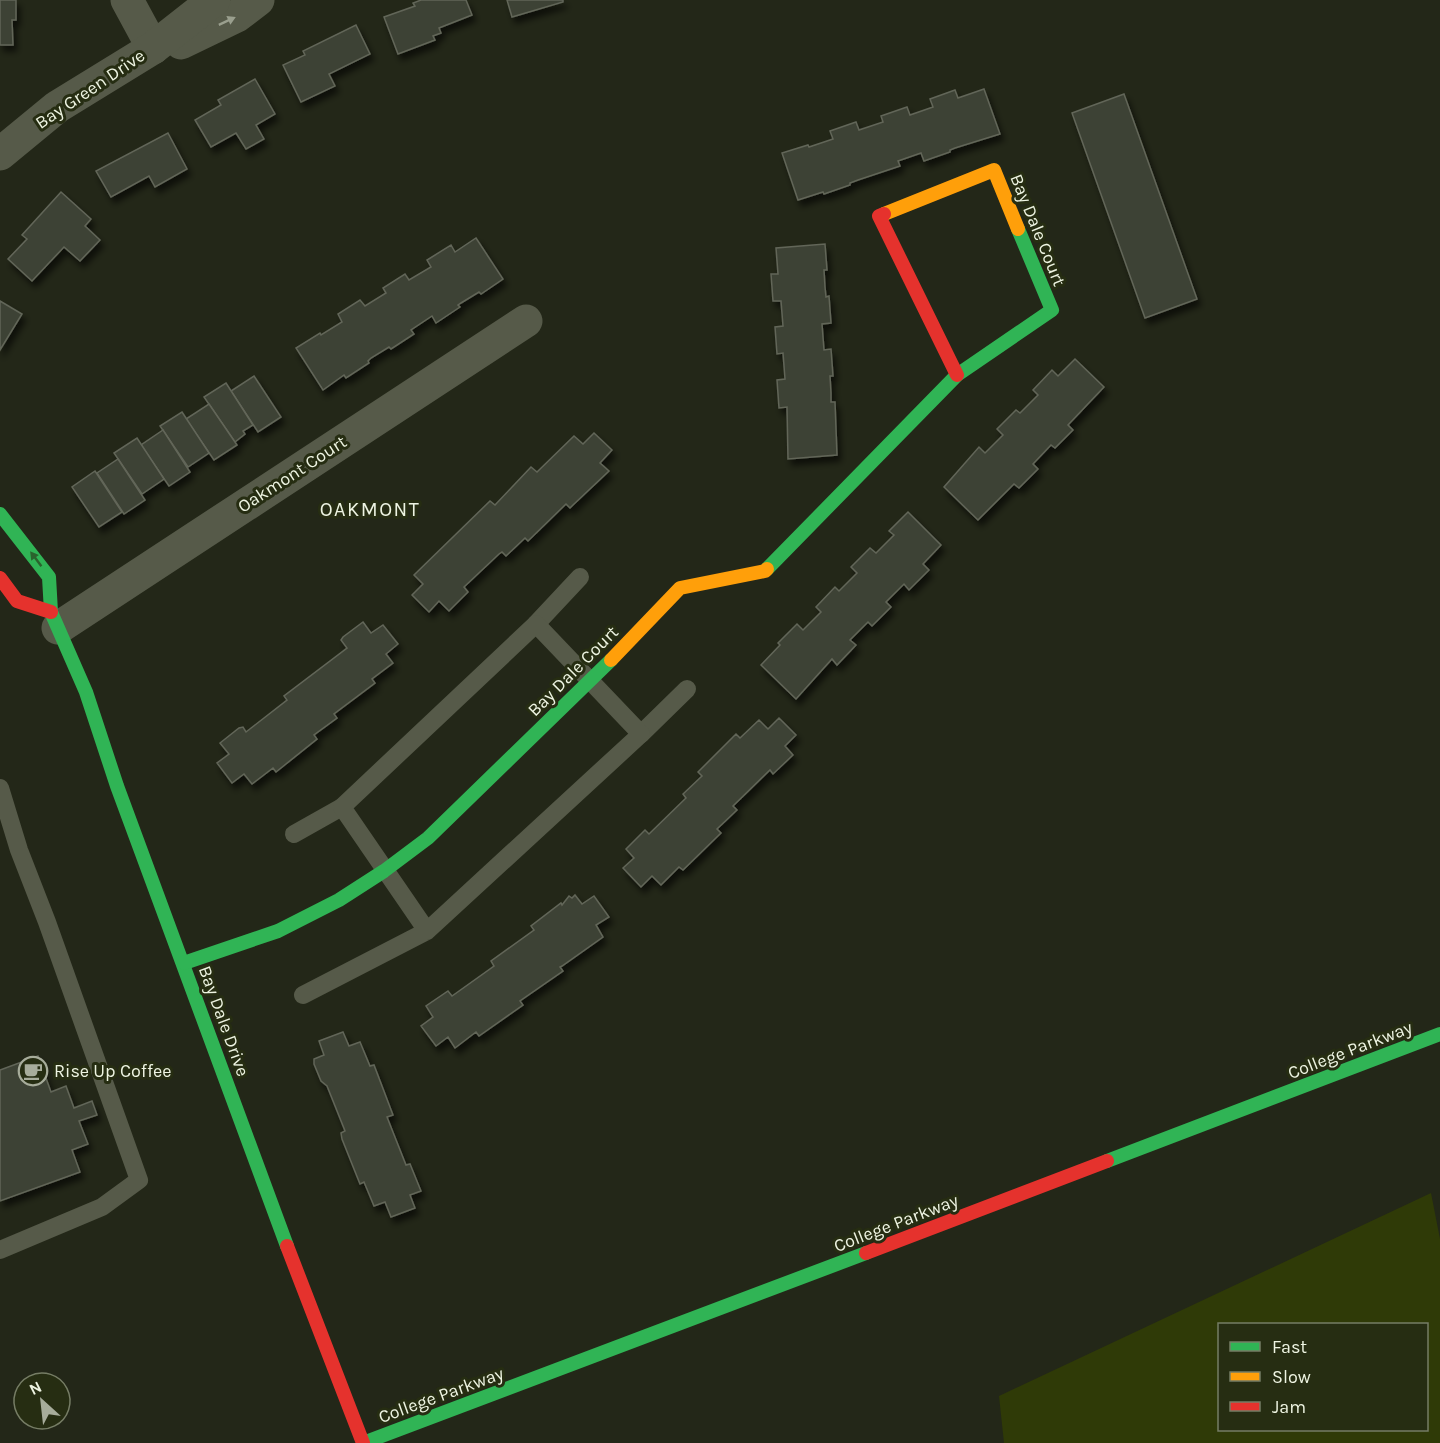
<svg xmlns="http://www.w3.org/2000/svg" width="1440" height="1443" viewBox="0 0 1440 1443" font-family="Karla,sans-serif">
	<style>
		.green { fill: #2f3a07; fill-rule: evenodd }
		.building { fill: #3e4235; stroke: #626659; stroke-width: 1.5; filter: url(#shadow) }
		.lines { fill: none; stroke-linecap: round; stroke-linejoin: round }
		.lane { stroke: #565a49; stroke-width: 18 }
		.street { stroke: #565a49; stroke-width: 33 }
		.fast { stroke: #30b455; stroke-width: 14 }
		.slow { stroke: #ff9f0a; stroke-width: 14 }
		.jam { stroke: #e5322d; stroke-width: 14 }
		.oneway { fill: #9a9f8e }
		.oneway2 { fill: #2a632d }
		.labels { text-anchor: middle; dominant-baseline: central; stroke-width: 6; stroke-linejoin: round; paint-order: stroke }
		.street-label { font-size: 18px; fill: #eef4e2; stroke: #262d12 }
		.poi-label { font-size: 18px; fill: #eef4e2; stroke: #262d12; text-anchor: start }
		.neighbourhood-label { font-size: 20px; letter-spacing: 1.5px; fill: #eef4e2; stroke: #262d12 }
	</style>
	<defs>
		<filter id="shadow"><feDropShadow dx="3.5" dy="6" stdDeviation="3" flood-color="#0009"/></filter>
	</defs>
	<rect width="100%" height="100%" fill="#232718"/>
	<path class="green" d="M1431 1193 1440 1239V1443H1004L999 1396ZM1220 1324H1426V1430H1220Z"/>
	<g class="building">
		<path d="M0 0H16V20H12L13 45H0Z"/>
		<path d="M421 0H466L472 15 439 28 441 33 433 36 435 40 398 54 384 17 415 6 413 3Z"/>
		<path d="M507 0H563V2L512 17Z"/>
		<path d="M356 25 370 54 329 74 335 86 301 102 283 65 305 55 303 51Z"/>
		<path d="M255 79 275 114 256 125 264 139 246 149 236 133 211 147 195 120 221 105 218 100Z"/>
		<path d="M984 89 1000 134 955 148 950 150V152L924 161 921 153 898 161 900 166 858 180 850 183V185L824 194 823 192 798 200 782 153 808 145 809 147 833 139 830 131 856 122 859 130 883 122 881 116 907 107 910 115 933 107 930 99 955 90 958 98Z"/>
		<path d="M1124 94 1197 299 1145 318 1072 113Z"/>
		<path d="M168 133 187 169 155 187 149 176 111 197 96 171Z"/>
		<path d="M61 192 91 219 85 226 100 240 80 261 64 247 32 281 8 259 27 239 22 235Z"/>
		<path d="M476 238 503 279 481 294 479 292 461 303 458 305 460 307 436 323 432 316 411 330 414 334 391 349 389 347 371 358 368 361 369 363 346 378 344 375 323 390 296 348 320 333 321 335 342 322 338 314 360 300 365 306 386 293 383 288 405 274 409 280 431 267 427 260 451 245 455 252Z"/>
		<path d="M825 244 827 270H824L825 287 826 297 829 296 831 323 822 324 824 350 831 349 833 376H830L831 393V402H835L837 455 788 459 787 407 779 408 777 380 785 379 783 353 777 354 775 327 783 326 781 301H773L771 274H778L776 248Z"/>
		<path d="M0 301 22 314 0 350Z"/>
		<path d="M1075 359 1104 387 1068 425 1073 430 1055 448 1051 445 1033 464 1038 469 1019 488 1014 484 978 520 944 487 979 447 985 453 1003 435 997 429 1016 410 1020 413 1038 395 1033 390 1052 370 1058 376Z"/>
		<path d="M254 376 281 417 258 432 231 391Z"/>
		<path d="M226 383 253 425 243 431 245 434 235 442 204 397Z"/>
		<path d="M209 404 237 445 214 460 186 419Z"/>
		<path d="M182 412 209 453 188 467 160 426Z"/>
		<path d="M163 430 190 472 169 486 141 445Z"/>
		<path d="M594 433 612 450 600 463 609 471 573 505 570 508 566 504 528 541 525 538 506 556 502 552 499 554 464 587 468 592 449 611 439 601 429 612 412 595 423 584 414 575 490 501 495 505 531 467 537 472 574 436 583 444Z"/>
		<path d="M137 438 164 479 142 494 114 453Z"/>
		<path d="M118 459 145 500 124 514 97 473Z"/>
		<path d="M95 471 122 512 99 527 72 487Z"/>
		<path d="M908 512 941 545 923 564 929 570 909 590 904 584 886 602 891 607 872 626 868 622 850 640 856 645 837 665 832 659 796 699 761 665 780 645 778 643 797 624 803 630 821 612 816 607 835 587 839 591 857 573 851 567 870 548 876 553 894 535 889 531Z"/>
		<path d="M363 622 371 633 383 625 398 644 386 654 393 663 372 679 375 683 334 714 337 718 314 735 317 739 276 772 273 768 252 784 244 774 232 783 217 763 229 754 220 743 239 728 243 727 246 732 287 700 284 696 347 648 341 640 343 637Z"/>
		<path d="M779 718 796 735 785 746 793 755 773 774 770 770 733 806 737 810 717 829 721 833 683 870 679 867 661 885 652 876 641 887 623 868 634 858 626 849 645 830 649 834 686 798 683 794 702 776 698 772 736 734 740 738 759 720 768 729Z"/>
		<path d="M575 895 582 904 594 896 609 917 596 925 603 937 562 966 560 967 563 971 520 1001 523 1005 479 1036 476 1032 455 1048 448 1037 436 1046 421 1026 433 1017 426 1006 448 991 452 996 494 966 491 961 534 930 531 926 561 903 562 905 569 896 572 898Z"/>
		<path d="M343 1032 349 1046 360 1042 370 1066 374 1065 393 1115 387 1117 406 1165 410 1164 421 1191 410 1195 415 1208 391 1217 385 1202 374 1206 364 1182 360 1184 342 1139 341 1133 345 1131 327 1086 321 1081 314 1064V1059L324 1055 319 1041Z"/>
		<path d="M38 1056 51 1092 66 1086 74 1108 92 1101 97 1115 79 1121 88 1144 72 1150 80 1172 0 1201V1070Z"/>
	</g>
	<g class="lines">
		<g class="lane">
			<path d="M536 624 580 577"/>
			<path d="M641 734 687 689"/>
			<path d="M0 788 19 850 47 922 139 1180 102 1207 0 1250"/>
			<path d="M294 834 342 807"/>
			<path d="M303 995 427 931 641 734 536 624 342 807 427 931"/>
		</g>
		<g class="street">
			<path d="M127 0 153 48"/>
			<path d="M181 43 237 16 258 0"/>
			<path d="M0 154 57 107 153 48 214 0"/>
			<path d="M58 628 526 321"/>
		</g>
		<g class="fast">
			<path d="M0 514 49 577 51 612 86 692 117 786 287 1246"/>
			<path d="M767 569 957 375 1052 310 1018 229"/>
			<path d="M184 963 278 931 339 900 384 871 428 838 611 660"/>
			<path d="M1107 1161 1440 1034"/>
			<path d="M363 1443 866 1253"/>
		</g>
		<g class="slow">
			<path d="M884 214 994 170 1018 229"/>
			<path d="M611 660 680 588 765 571 767 569"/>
		</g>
		<g class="jam">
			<path d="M884 214 879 216 957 375"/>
			<path d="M0 578 17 601 51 612"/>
			<path d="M287 1246 363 1443"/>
			<path d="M866 1253 1107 1161"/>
		</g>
	</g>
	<defs><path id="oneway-solid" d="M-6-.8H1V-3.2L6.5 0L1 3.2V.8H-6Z" transform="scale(1.5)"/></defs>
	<use class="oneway" href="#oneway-solid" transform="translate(227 21) rotate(-25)"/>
	<use class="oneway2" href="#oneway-solid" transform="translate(36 559) rotate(-127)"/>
	<defs>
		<g id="cafe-ring" transform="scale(1.5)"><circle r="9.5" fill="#262d12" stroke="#a7ac9b" stroke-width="1.5"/><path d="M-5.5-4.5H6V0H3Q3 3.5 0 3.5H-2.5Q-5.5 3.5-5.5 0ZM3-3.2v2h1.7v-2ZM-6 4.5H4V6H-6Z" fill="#a7ac9b"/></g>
	</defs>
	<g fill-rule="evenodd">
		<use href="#cafe-ring" x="33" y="1071"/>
	</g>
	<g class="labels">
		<g class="street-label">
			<text transform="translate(90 89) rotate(-34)">Bay Green Drive</text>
			<text transform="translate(1038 230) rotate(68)">Bay Dale Court</text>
			<text transform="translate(292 474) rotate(-33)">Oakmont Court</text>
			<text transform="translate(573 671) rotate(-45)">Bay Dale Court</text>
			<text transform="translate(224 1021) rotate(70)">Bay Dale Drive</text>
			<text transform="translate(1350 1050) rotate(-21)">College Parkway</text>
			<text transform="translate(896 1223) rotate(-21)">College Parkway</text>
			<text transform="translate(441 1395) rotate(-20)">College Parkway</text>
		</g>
		<g class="poi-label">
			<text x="54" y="1071">Rise Up Coffee</text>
		</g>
		<g class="neighbourhood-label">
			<text x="370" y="509">OAKMONT</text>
		</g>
	</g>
	<rect x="1218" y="1323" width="210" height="108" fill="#262d12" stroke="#767d65" stroke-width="1.5"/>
	<rect x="1230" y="1342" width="30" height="9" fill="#30b455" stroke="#767d65" stroke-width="1.5"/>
	<text x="1272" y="1353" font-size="18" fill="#eef4e2">Fast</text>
	<rect x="1230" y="1372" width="30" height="9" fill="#ff9f0a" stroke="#767d65" stroke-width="1.5"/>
	<text x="1272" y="1383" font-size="18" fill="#eef4e2">Slow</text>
	<rect x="1230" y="1402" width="30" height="9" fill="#e5322d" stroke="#767d65" stroke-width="1.5"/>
	<text x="1272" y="1413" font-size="18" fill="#eef4e2">Jam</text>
	<g transform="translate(42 1401) rotate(333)"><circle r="28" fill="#262d12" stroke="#767d65" stroke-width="1.5"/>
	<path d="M0-4.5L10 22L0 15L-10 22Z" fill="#a7ac9b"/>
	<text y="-9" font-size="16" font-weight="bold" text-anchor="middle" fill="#eef4e2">N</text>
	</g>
</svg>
